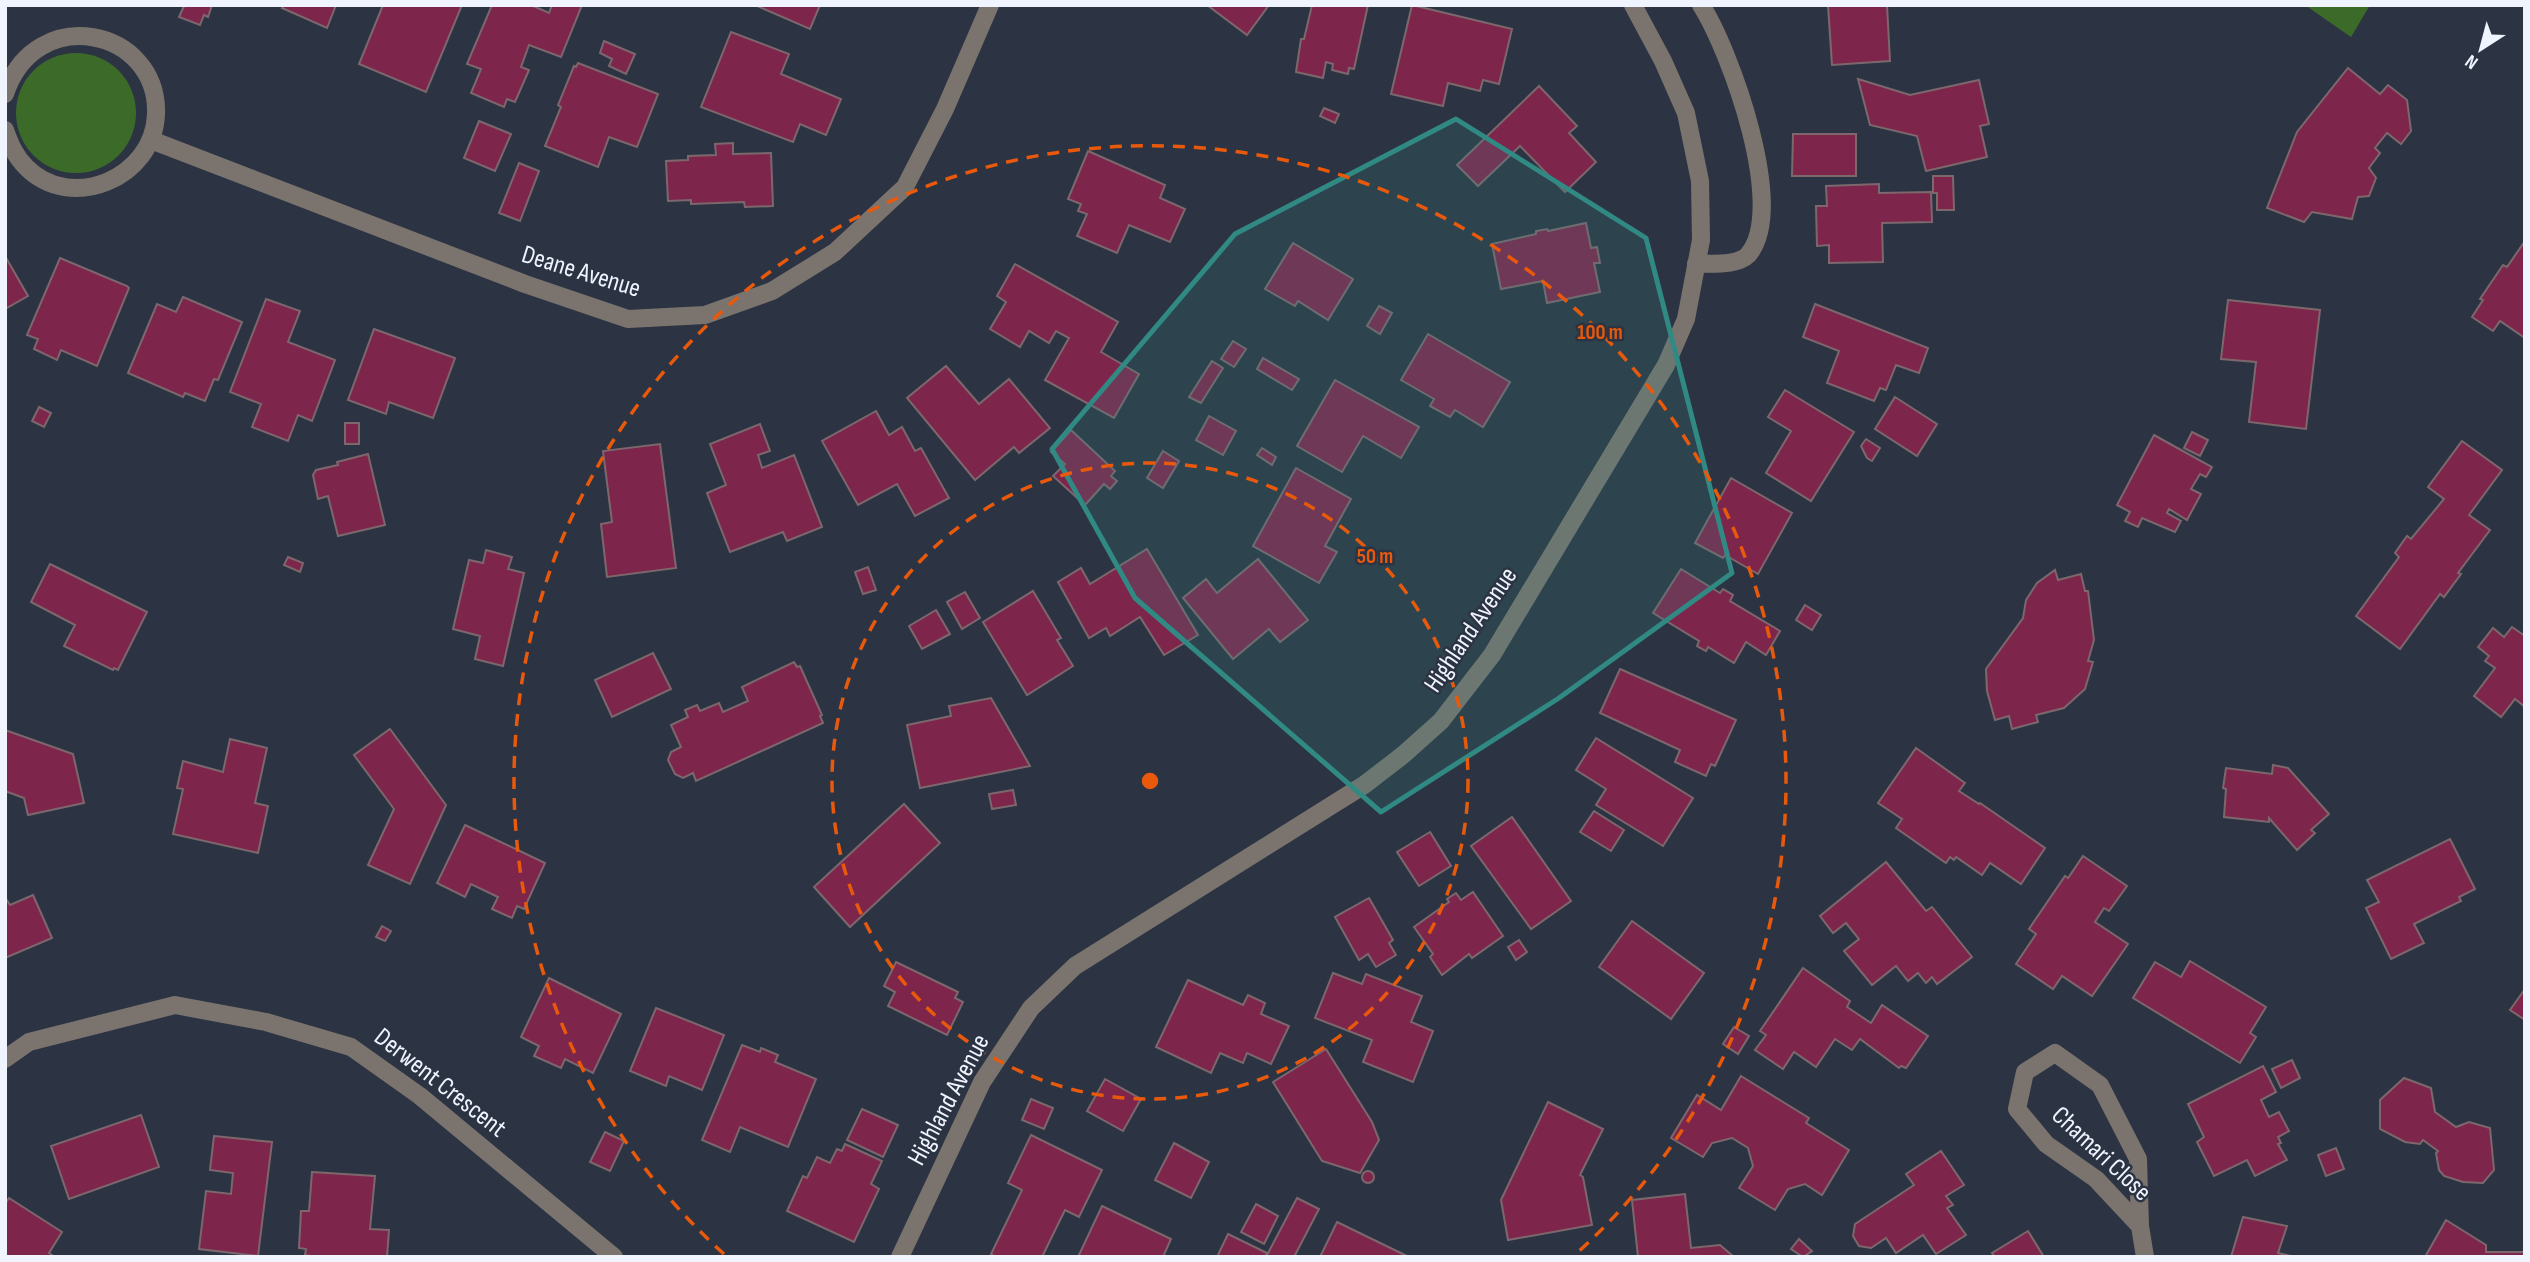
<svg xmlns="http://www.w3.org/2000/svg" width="2530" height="1262" viewBox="0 0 2530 1262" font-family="'Sofia Sans Condensed',sans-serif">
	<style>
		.green { fill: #3c6b29 }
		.building { fill: #7e254b; stroke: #7c676d; stroke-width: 2 }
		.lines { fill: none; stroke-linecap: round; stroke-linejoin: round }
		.lane { stroke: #7b746e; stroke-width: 18 }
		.street { stroke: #7b746e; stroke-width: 18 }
		.marked { fill: #318984; fill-opacity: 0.2; stroke: #318984; stroke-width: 5; stroke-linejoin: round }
		.ring { fill: none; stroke: #e8590c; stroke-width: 3.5; stroke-dasharray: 12 9 }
		.labels { text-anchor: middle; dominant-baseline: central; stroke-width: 5; stroke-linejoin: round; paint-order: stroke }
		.street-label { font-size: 26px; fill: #eff4fe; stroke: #2c3443 }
		.centre { fill: #e8590c; stroke: #2c3443; stroke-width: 3.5 }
		.ring-label { font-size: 21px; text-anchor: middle; font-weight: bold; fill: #e8590c; stroke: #2c3443; stroke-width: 5; stroke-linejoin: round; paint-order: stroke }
	</style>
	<rect width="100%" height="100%" fill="#2c3443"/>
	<g class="green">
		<path d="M2305 5H2370L2351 37Z"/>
		<circle cx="76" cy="113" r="60"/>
	</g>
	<g class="building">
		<path d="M181 5H212L208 17 204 15 200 25 179 17 184 6Z"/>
		<path d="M284 5H336L327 28 282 8Z"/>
		<path d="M383 5H462L426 92 359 64Z"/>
		<path d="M492 5H531L549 13 552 5H582L561 57 529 45 521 67 529 70 515 102 507 99 504 107 471 93 481 69 467 64Z"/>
		<path d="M755 5H820L810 29Z"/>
		<path d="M1207 5H1269L1247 35Z"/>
		<path d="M1312 5H1368L1354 69 1349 68 1348 74 1332 70 1333 64 1326 62 1323 78 1296 72 1301 39H1304Z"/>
		<path d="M1412 5 1512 29 1499 84 1483 80 1480 91 1448 83 1443 106 1391 94Z"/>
		<path d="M1828 5H1887L1890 61 1832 65Z"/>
		<path d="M731 32 789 54 781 74 841 99 826 135 800 124 793 142 701 107Z"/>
		<path d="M604 41 635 54 626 74 609 66 612 59 600 53Z"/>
		<path d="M578 63 658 94 637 147 609 137 598 167 545 146 561 107 558 105 574 66 576 67Z"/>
		<path d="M2348 68 2380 94 2388 85 2407 100 2411 131 2401 144 2387 133 2375 148 2380 153 2369 168 2376 178 2369 196 2358 197 2352 219 2312 212 2304 222 2267 208 2297 132Z"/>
		<path d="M1858 79 1910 95 1979 80 1989 124 1980 126 1987 157 1926 171 1917 136 1870 125Z"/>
		<path d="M1539 86 1577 126 1569 133 1596 162 1565 192 1520 146 1478 186 1457 165Z"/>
		<path d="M1324 108 1339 114 1335 123 1320 116Z"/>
		<path d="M479 121 511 134 495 171 464 158Z"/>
		<path d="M1793 134H1856V176H1792Z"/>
		<path d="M733 143V154L771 153 773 206 745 207 744 202 691 204V200L668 201 666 161 688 160V156L716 155 715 144Z"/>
		<path d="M1088 151 1165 185 1160 198 1185 209 1170 242 1129 225 1117 253 1077 236 1087 214 1078 211 1081 204 1068 199Z"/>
		<path d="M519 163 539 171 520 221 499 213Z"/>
		<path d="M1933 176H1953L1954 210H1937V193H1933Z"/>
		<path d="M1879 184V193L1931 192 1932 222 1882 223 1883 262 1829 263V245L1817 246 1816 206H1827L1826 186Z"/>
		<path d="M1586 223 1591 248 1597 247 1600 263H1594L1600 292 1547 303 1543 281 1501 289 1492 244 1536 234V231L1547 229 1548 231Z"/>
		<path d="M2525 241V338L2500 321 2493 331 2472 317 2483 300 2480 299 2503 265 2507 267Z"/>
		<path d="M1293 243 1353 279 1328 320 1298 301 1295 306 1265 289Z"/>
		<path d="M5 256 28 296 5 309Z"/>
		<path d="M60 258 127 286 129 288 97 366 61 350 57 360 34 349 38 339 27 335Z"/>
		<path d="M1015 264 1118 322 1101 352 1139 374 1114 418 1045 380 1069 338 1056 331 1049 343 1029 331 1020 347 990 329 1006 302 997 296Z"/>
		<path d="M183 297 242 322 218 380 214 379 205 401 185 393 183 397 128 373 157 304 176 312Z"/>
		<path d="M266 299 300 311 288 342 335 360 312 421 298 415 288 441 252 427 261 404 230 392Z"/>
		<path d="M2228 300 2320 310 2306 429 2249 422 2256 362 2221 359Z"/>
		<path d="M1815 304 1928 348 1919 373 1896 365 1886 390 1880 388 1874 401 1827 383 1839 351 1803 337Z"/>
		<path d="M1379 306 1392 313 1380 334 1367 326Z"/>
		<path d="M374 329 455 358 433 418 389 402 386 414 348 400Z"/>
		<path d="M1428 334 1510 382 1483 427 1455 410 1450 417 1430 406 1434 399 1401 380Z"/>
		<path d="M1233 341 1246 349 1234 367 1221 359Z"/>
		<path d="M1263 358 1299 379 1292 390 1257 369Z"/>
		<path d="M1212 361 1223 368 1201 403 1189 397Z"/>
		<path d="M946 366 979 404 1009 379 1050 428 1019 453 1014 447 975 480 907 398Z"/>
		<path d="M1335 380 1419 427 1401 458 1363 436 1342 472 1297 446Z"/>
		<path d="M1785 390 1854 432 1811 501 1766 473 1791 431 1768 417Z"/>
		<path d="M1895 397 1937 424 1917 456 1875 429Z"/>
		<path d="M39 407 51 413 44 427 32 421Z"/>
		<path d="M876 411 889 435 902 427 915 451 921 448 949 498 915 516 897 484 858 505 822 441Z"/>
		<path d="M1209 416 1236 431 1223 455 1196 440Z"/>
		<rect x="345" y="423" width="14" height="21"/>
		<path d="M760 424 770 451 758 455 762 468 794 455 822 527 787 541 783 532 730 552 707 493 726 485 710 444Z"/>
		<path d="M1071 430 1115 471 1111 476 1117 481 1110 489 1104 484 1085 505 1053 476 1065 464 1051 452Z"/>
		<path d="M2192 432 2208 440 2200 456 2184 448Z"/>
		<path d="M2154 435 2212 467 2206 477 2200 474 2191 489 2201 494 2187 520 2169 509 2167 513 2181 521 2175 532 2142 518 2138 527 2125 521 2130 512 2117 505Z"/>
		<path d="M1866 439 1880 448 1872 461 1867 458 1861 446Z"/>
		<path d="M2462 441 2502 470 2469 515 2490 530 2458 573 2461 574 2444 597 2440 594 2400 649 2356 616 2399 557 2395 553 2407 536 2411 539 2444 499 2428 487Z"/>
		<path d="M660 444 676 568 607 577 601 524 612 522 603 451Z"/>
		<path d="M1262 448 1276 457 1272 465 1257 455Z"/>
		<path d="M1163 451 1179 461 1163 488 1147 478Z"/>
		<path d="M368 454 385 525 338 536 328 496 318 499 313 475 316 470 338 465 337 462Z"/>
		<path d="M1296 468 1351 499 1325 546 1337 552 1319 583 1253 546Z"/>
		<path d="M1731 478 1792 513 1758 574 1725 555 1723 558 1695 543Z"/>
		<path d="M1147 549 1198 635 1164 655 1140 617 1110 636 1106 628 1089 638 1058 582 1081 568 1090 584Z"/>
		<path d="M486 550 512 557 508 569 524 573 503 666 475 659 480 636 453 629 469 560 483 563Z"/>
		<path d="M288 557 303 563 300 572 284 565Z"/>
		<path d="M1258 559 1308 620 1280 642 1269 629 1233 659 1183 598 1206 579 1217 593Z"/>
		<path d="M50 564 147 612 118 670 114 668 113 670 64 646 75 625 31 602Z"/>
		<path d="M868 567 876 590 863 594 855 572Z"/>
		<path d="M1681 569 1720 593 1723 589 1733 595 1730 601 1780 631 1766 655 1746 642 1734 663 1708 647 1706 651 1697 646 1699 641 1653 613Z"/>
		<path d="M2055 570 2058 580 2081 574 2085 591H2088L2094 640 2088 661 2093 662 2085 689 2064 708 2036 715 2038 722 2012 729 2009 716 1995 720 1987 691 1986 669 2023 618 2026 600 2037 583Z"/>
		<path d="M1033 591 1061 638 1057 640 1073 666 1027 695 983 622Z"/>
		<path d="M965 592 980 618 962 629 947 602Z"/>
		<path d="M1805 605 1821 615 1812 630 1796 620Z"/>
		<path d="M936 610 950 634 922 649 909 626Z"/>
		<path d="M2512 627 2525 636V707L2515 699 2501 717 2474 696 2495 668 2485 661 2489 656 2478 647 2493 628 2504 637Z"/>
		<path d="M653 653 671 689 612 717 595 680Z"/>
		<path d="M794 662 797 667 800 666 822 715 820 716 823 723 696 781 693 773 683 778 675 774 668 760 671 752 681 747 671 725 688 717 685 710 697 705 700 711 719 703 723 712 748 701 742 687Z"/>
		<path d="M1620 669 1736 720 1715 766 1711 764 1706 776 1675 762 1680 750 1600 713Z"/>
		<path d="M991 698 1030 766 920 788 907 725 951 716 949 706Z"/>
		<path d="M390 729 446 805 410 884 368 865 394 809 354 755Z"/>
		<path d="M5 730 73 754 84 803 28 815 24 798 5 791Z"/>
		<path d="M1596 738 1693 798 1663 846 1596 805 1606 789 1576 770Z"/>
		<path d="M230 739 267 748 255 803 268 806 258 853 173 834 183 789 177 788 183 761 223 772Z"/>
		<path d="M1916 748 1965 783 1959 791 1979 804 1980 803 2045 848 2021 884 1990 863 1982 875 1956 857 1954 860 1950 857 1946 863 1896 828 1902 819 1878 803Z"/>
		<path d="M2273 765 2288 768 2329 814 2311 830 2315 833 2297 850 2269 818V822L2224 817 2226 789 2223 788 2226 768 2272 774Z"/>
		<path d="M1013 790 1016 805 992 809 989 794Z"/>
		<path d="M904 804 940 843 850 927 814 887Z"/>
		<path d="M1594 811 1624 830 1611 851 1580 832Z"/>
		<path d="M1512 817 1571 901 1531 929 1471 846Z"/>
		<path d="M465 825 545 863 524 909 517 906 512 918 492 909 498 897 471 884 465 897 437 883Z"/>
		<path d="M1430 832 1451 866 1419 886 1397 852Z"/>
		<path d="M2450 839 2475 889 2459 897 2461 901 2414 924 2424 943 2391 959 2366 908 2379 902 2367 880Z"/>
		<path d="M2083 856 2127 886 2109 911 2104 908 2095 922 2128 944 2092 996 2062 976 2053 989 2016 964 2036 934 2029 929 2065 876 2068 878Z"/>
		<path d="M1886 862 1926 911 1932 907 1972 957 1937 984 1932 977 1926 983 1918 973 1908 981 1896 966 1872 985 1844 951 1859 939 1846 923 1833 933 1820 916Z"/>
		<path d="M1473 892 1503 936 1472 958 1469 954 1442 975 1430 957 1433 954 1414 927 1449 902 1447 899 1456 893 1461 900Z"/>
		<path d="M33 895 52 938 5 958V897L10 905Z"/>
		<path d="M1369 898 1393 940 1389 943 1396 955 1376 967 1368 954 1359 960 1335 917Z"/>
		<path d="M1632 921 1704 973 1671 1019 1599 967Z"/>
		<path d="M382 926 391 931 385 941 376 937Z"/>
		<path d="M1519 940 1527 952 1516 960 1508 947Z"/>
		<path d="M2190 961 2266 1007 2250 1033 2256 1037 2240 1063 2133 998 2155 962 2181 977Z"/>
		<path d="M896 962 958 992 955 998 963 1002 947 1035 888 1006 895 992 884 986Z"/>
		<path d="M1803 968 1850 1001 1847 1007 1871 1023 1882 1005 1928 1036 1906 1068 1901 1066 1899 1068 1860 1039 1852 1050 1835 1039 1816 1067 1794 1052 1783 1069 1755 1050 1766 1035 1760 1031Z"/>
		<path d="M1333 973 1362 984 1366 974 1422 996 1411 1022 1433 1031 1413 1082 1363 1062 1372 1040 1315 1018Z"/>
		<path d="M549 978 621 1014 593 1073 565 1059 561 1068 534 1056 539 1046 521 1037Z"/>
		<path d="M1188 980 1243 1005 1248 995 1265 1003 1261 1014 1289 1026 1271 1064 1247 1053 1243 1063 1220 1053 1211 1073 1156 1047Z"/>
		<path d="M2525 989V1020L2510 1010Z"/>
		<path d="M656 1008 724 1035 702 1090 669 1076 666 1086 630 1071Z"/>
		<path d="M1734 1027 1749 1036 1738 1054 1723 1044Z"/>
		<path d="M742 1045 760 1052 761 1048 778 1055 775 1062 816 1079 788 1147 740 1127 730 1152 702 1140Z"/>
		<path d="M1326 1049 1372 1122 1379 1140 1360 1173 1322 1161 1273 1082Z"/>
		<path d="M2292 1060 2300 1078 2281 1088 2272 1069Z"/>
		<path d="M2263 1066 2276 1092 2261 1100 2269 1117 2279 1112 2289 1131 2278 1137 2281 1143 2278 1144 2287 1160 2255 1176 2247 1160 2214 1176 2197 1142 2204 1137 2188 1104Z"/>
		<path d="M1741 1076 1809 1118 1806 1123 1849 1150 1822 1195 1805 1184 1788 1189 1775 1210 1739 1188 1753 1166 1748 1148 1732 1138 1712 1143 1703 1157 1671 1138 1697 1095 1721 1110Z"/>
		<path d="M2404 1078 2431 1088 2435 1112 2456 1127 2469 1122 2490 1128 2494 1170 2483 1183 2463 1182 2444 1176 2439 1170 2436 1153 2438 1151 2423 1140 2420 1144 2405 1142 2380 1129V1100Z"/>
		<path d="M1105 1079 1141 1099 1123 1131 1087 1111Z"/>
		<path d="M1031 1099 1053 1108 1044 1129 1022 1120Z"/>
		<path d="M1548 1102 1603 1129 1580 1175 1583 1177 1592 1225 1508 1240 1501 1200Z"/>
		<path d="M862 1109 898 1125 883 1157 847 1140Z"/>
		<path d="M141 1115 159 1167 69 1199 51 1146Z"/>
		<path d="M605 1132 624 1141 610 1171 590 1162Z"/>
		<path d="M1031 1135 1102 1170 1079 1217 1065 1210 1042 1257H996L991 1254 1022 1190 1008 1183Z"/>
		<path d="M214 1136 272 1142 258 1256 199 1249 206 1191 231 1194 233 1173 210 1170Z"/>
		<path d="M1174 1143 1209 1162 1191 1198 1155 1180Z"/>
		<path d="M845 1144 882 1161 871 1184 879 1189 854 1242 787 1211 803 1176 807 1178 817 1157 830 1163 837 1149 842 1151Z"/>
		<path d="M2336 1148 2344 1169 2326 1176 2318 1155Z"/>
		<path d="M1941 1151 1964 1185 1946 1196 1953 1205 1947 1208 1966 1235 1936 1254 1923 1235 1896 1253 1886 1238 1871 1248 1859 1246 1853 1236 1855 1224 1914 1185 1906 1174Z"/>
		<circle cx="1368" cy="1177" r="6"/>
		<path d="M312 1172 375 1176 370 1229 389 1230 387 1257H317L305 1255 306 1249 299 1248 301 1211H309Z"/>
		<path d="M1685 1194 1691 1248 1720 1245 1734 1257H1638L1632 1200Z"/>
		<path d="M9 1198 62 1232 49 1253 55 1257H5V1204Z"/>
		<path d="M1297 1198 1319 1209 1294 1257H1266Z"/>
		<path d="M1256 1204 1278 1216 1264 1244 1241 1232Z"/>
		<path d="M1102 1206 1171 1239 1163 1257H1078Z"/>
		<path d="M2243 1217 2287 1226 2278 1253 2295 1257H2231Z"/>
		<path d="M2446 1220 2486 1245V1252H2525V1257H2425Z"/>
		<path d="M1337 1222 1409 1257H1320Z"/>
		<path d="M2028 1231 2044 1257H1995L1992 1253Z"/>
		<path d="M1228 1234 1267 1253 1265 1257H1217Z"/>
		<path d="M1799 1239 1812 1251 1803 1257 1791 1249Z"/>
	</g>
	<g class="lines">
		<path class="lane" d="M1696 264C1711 263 1737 266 1748 255 1788 209 1730 50 1701 5"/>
		<g class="street">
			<path d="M5 94C35 2 159 28 156 114 154 178 71 213 26 167 15 156 10 144 5 130"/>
			<path d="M151 140 525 284 628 319 705 315 772 291 835 252 905 187 945 109 990 5"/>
			<path d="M5 1059 29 1042 175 1005 266 1022 351 1047 420 1096 614 1257"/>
			<path d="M2140 1226 2096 1179 2046 1144 2017 1109 2025 1072 2055 1053 2100 1085 2138 1159 2140 1226 2145 1257"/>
			<path d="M900 1257 982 1082 1031 1008 1075 966 1364 785 1403 755 1441 721 1492 655 1666 365 1686 319 1701 240 1700 181 1686 113 1663 61 1633 5"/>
		</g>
	</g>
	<path class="marked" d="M1456 119 1646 238 1732 573 1559 698 1381 812 1135 598 1052 449 1235 234Z"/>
	<g class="ring">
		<circle cx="1150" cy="781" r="318"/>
		<path d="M724 1254A636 636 0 1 1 1576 1254"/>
	</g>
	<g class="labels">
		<g class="street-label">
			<text transform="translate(581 272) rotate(17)">Deane Avenue</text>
			<text transform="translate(1471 630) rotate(-56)">Highland Avenue</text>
			<text transform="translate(440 1083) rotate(38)">Derwent Crescent</text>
			<text transform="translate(949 1100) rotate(-62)">Highland Avenue</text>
			<text transform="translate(2101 1154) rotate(43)">Chamari Close</text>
		</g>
	</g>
	<circle cx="1150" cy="781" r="10" class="centre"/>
	<g class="ring-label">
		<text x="1600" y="339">100 m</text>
		<text x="1375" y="563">50 m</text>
	</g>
	<rect width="2530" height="1262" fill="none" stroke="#eff4fe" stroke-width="14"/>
	<g transform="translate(2481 49) rotate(216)" stroke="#2c3443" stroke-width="5" paint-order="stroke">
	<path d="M0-5L12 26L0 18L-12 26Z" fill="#eff4fe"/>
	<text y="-10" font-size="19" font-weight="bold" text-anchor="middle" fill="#eff4fe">N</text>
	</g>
</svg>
